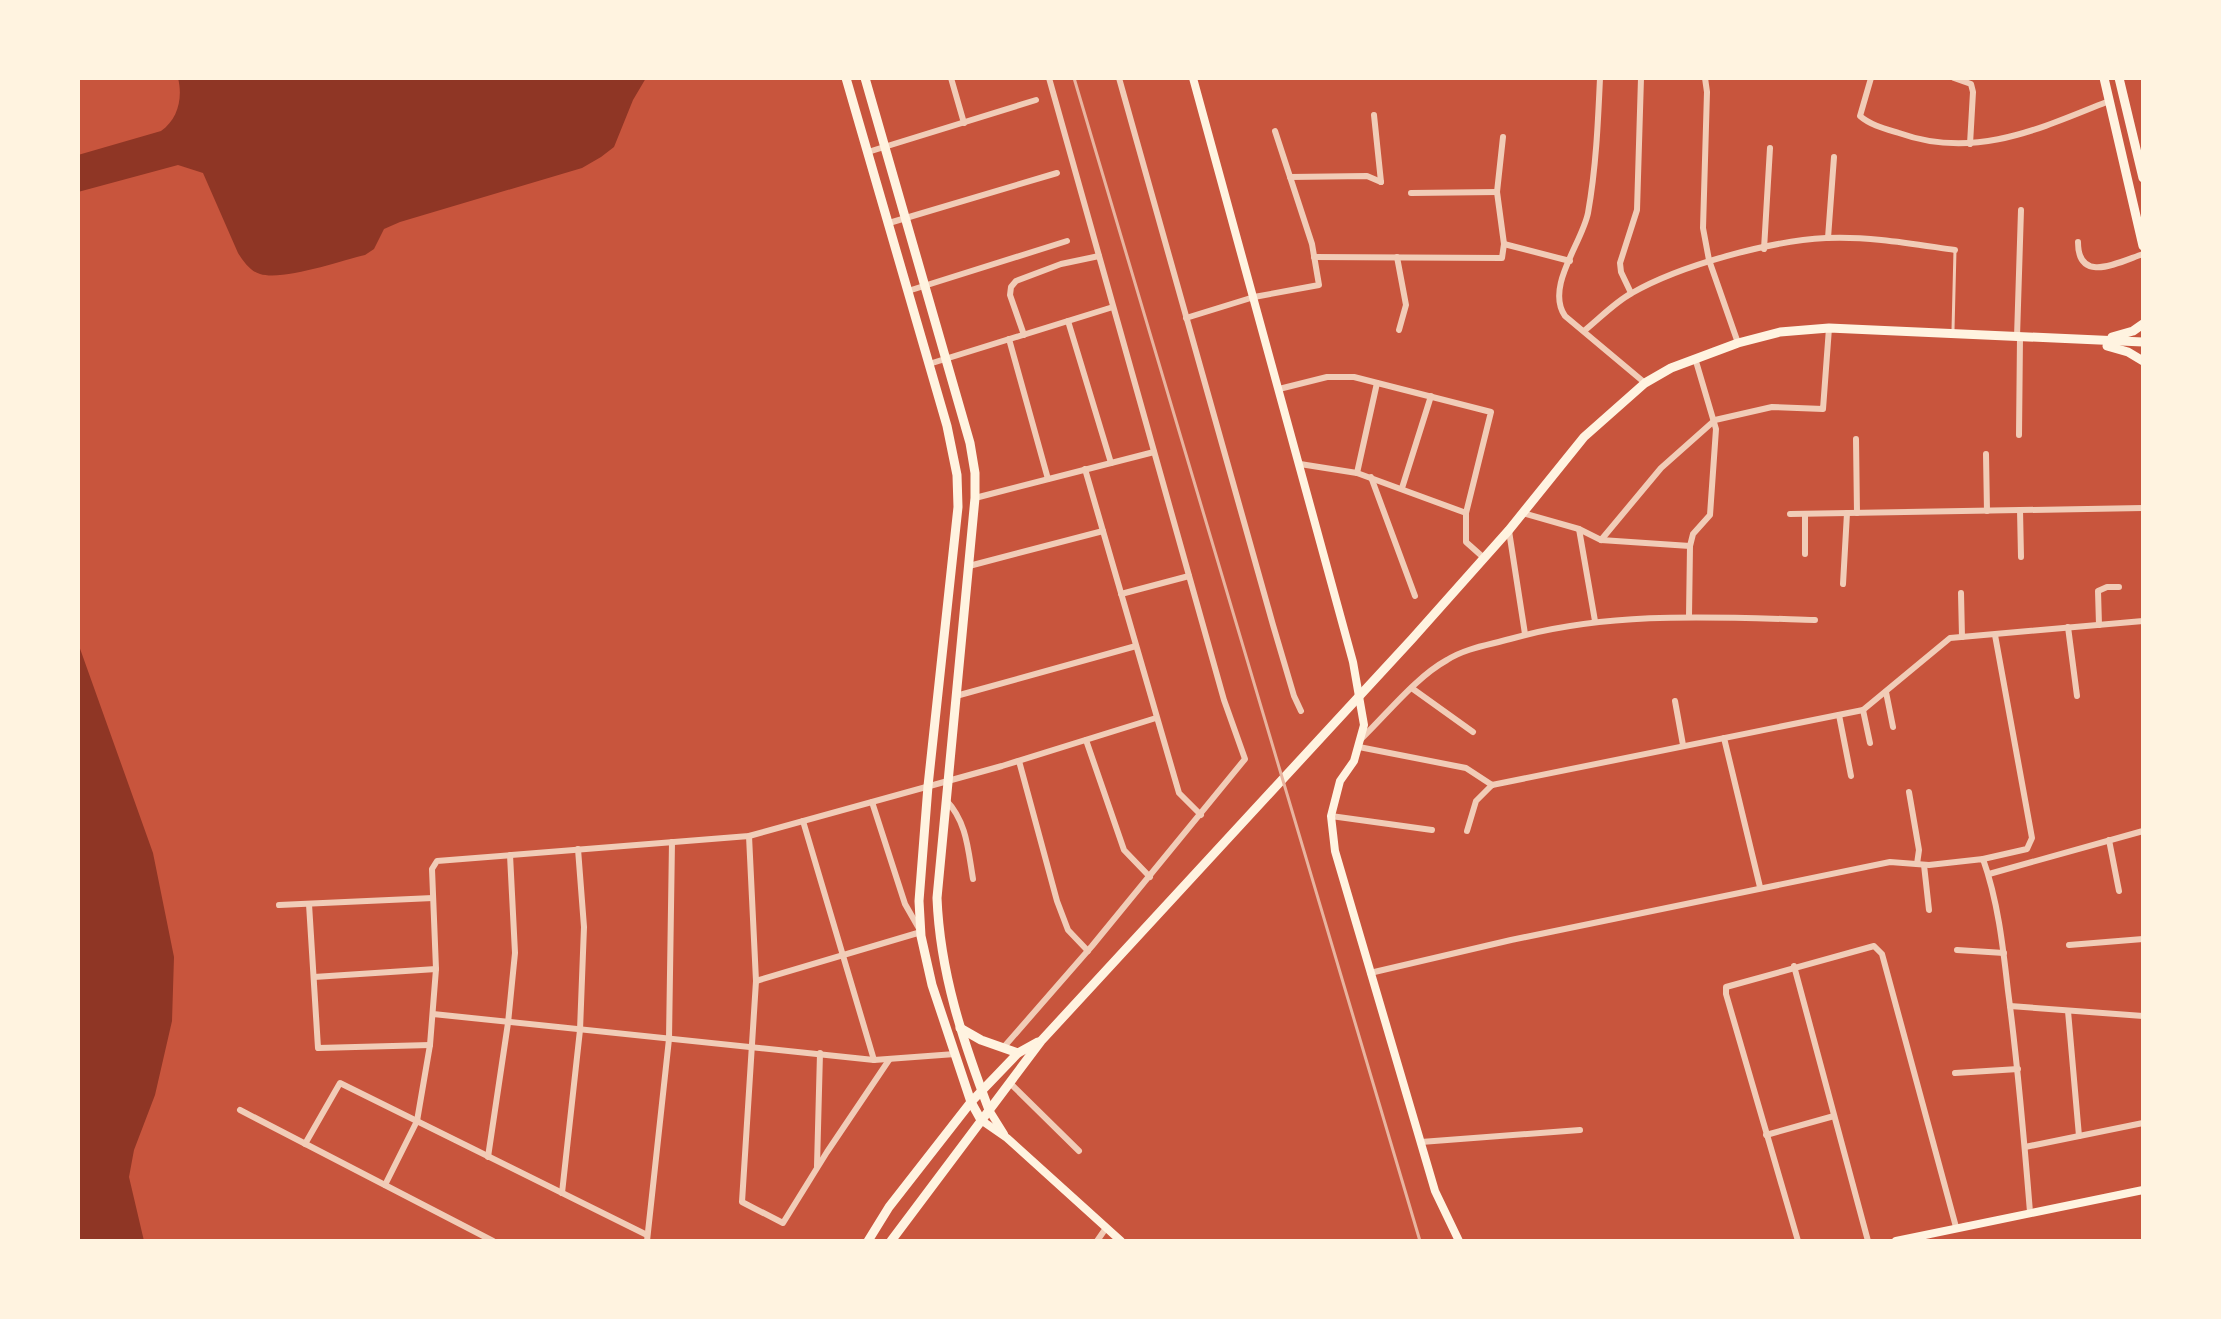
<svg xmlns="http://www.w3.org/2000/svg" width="2221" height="1319" viewBox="0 0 2221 1319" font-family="Raleway,sans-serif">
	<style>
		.water { fill: #8f3625 }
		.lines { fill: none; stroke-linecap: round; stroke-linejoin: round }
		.service { stroke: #f1ccb7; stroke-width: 3 }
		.minor { stroke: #f1ccb7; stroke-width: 6 }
		.secondary { stroke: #fff3e0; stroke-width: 8 }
		.primary { stroke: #fff3e0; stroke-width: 9 }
		.rail { stroke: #e9b49f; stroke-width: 3 }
	</style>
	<rect width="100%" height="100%" fill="#c8553d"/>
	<g class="water">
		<path d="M178 78H646L633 100 614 147 601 157 582 168 400 222 384 229 374 249 365 255C340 261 283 281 260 274 251 272 243 261 238 253L203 173 178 165 78 192V155L161 131C178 119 183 98 178 78Z"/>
		<path d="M78 643 153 853 174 957 172 1021 155 1095 134 1150 129 1177 144 1241H78Z"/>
	</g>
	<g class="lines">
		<path class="service" d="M1953 330 1955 250"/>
		<g class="minor">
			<path d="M951 78 964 123"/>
			<path d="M1119 78 1273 625 1294 696 1301 711"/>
			<path d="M1600 78C1598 123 1596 168 1588 213 1582 243 1545 287 1565 316L1645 383"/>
			<path d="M1705 78 1707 92 1703 228 1709 260 1738 343"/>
			<path d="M1871 78 1860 116C1870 125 1886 129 1899 133 1974 160 2039 129 2109 101"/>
			<path d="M1954 78 1971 84 1973 92 1970 144"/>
			<path d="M1374 115 1381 182"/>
			<path d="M868 152 1036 100"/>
			<path d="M1290 177 1367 176 1381 182"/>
			<path d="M1411 193 1497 192"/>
			<path d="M889 223 1057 173"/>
			<path d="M1828 238 1834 157"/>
			<path d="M2078 242C2078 284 2117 263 2143 254"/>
			<path d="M1504 244 1570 261"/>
			<path d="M1764 249 1770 148"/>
			<path d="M1314 257 1502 258 1504 244 1497 192 1503 137"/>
			<path d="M1397 257 1406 305 1399 330"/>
			<path d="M908 291 1067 241"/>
			<path d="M1631 293 1621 272 1620 263 1637 210 1641 78"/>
			<path d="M1186 318 1254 297 1319 285 1312 244 1275 131"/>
			<path d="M1068 321 1111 463"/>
			<path d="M1584 331C1599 319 1615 302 1632 293 1681 265 1770 241 1826 238 1870 236 1913 244 1955 250"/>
			<path d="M1024 335 1010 295 1011 287 1016 281 1061 264 1099 256"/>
			<path d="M2017 337 2021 210"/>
			<path d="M1009 339 1048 479"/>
			<path d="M929 364 1113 307"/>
			<path d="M1279 389 1327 377H1354L1491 412 1466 513V542L1484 558"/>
			<path d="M2019 435 2020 337"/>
			<path d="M1856 439 1857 513"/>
			<path d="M1986 454 1987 511"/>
			<path d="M1300 464 1357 473 1466 513"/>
			<path d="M1085 469 1179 793 1201 815"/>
			<path d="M1357 473 1377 383"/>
			<path d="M1371 477 1415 596"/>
			<path d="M1402 488 1431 396"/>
			<path d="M975 498 1154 452"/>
			<path d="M2020 510 2021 557"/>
			<path d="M1523 513 1579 529 1601 540 1690 546"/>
			<path d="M1790 514 2143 508"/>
			<path d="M1579 529 1595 621"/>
			<path d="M1509 531 1525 634"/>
			<path d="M1601 540 1661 468 1715 420 1772 407 1823 409 1829 328"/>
			<path d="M1805 554V514"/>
			<path d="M969 566 1103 531"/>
			<path d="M1843 584 1847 513"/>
			<path d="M1961 593 1962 637"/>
			<path d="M1121 594 1189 576"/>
			<path d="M1689 616 1690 546 1693 534 1710 515 1716 429 1695 358"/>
			<path d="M2099 625 2098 591 2107 587H2119"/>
			<path d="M2068 627 2077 696"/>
			<path d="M1413 689 1473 732"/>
			<path d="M1886 692 1893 727"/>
			<path d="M956 696 1136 646"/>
			<path d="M1675 701 1683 745"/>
			<path d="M1863 710 1870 743"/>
			<path d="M1839 715 1851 776"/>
			<path d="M1724 738 1760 887"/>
			<path d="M1361 739C1387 714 1416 677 1447 660 1466 648 1489 645 1510 639 1610 611 1713 617 1815 620"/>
			<path d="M1086 740 1124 850 1150 877"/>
			<path d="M1359 747 1466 768 1492 785"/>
			<path d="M1019 761 1057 901 1068 930 1088 951"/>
			<path d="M1492 785 1863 710 1950 638 2143 621"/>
			<path d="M1909 792 1919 850 1917 864"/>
			<path d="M946 800C967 822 968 850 973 879"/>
			<path d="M1331 816 1432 830"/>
			<path d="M803 821 874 1060"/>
			<path d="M1467 831 1476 801 1492 785"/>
			<path d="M749 836 756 981 742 1202 783 1223 827 1152 889 1060"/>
			<path d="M2109 840 2119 891"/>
			<path d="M1983 859 2027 849 2032 838 1995 635"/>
			<path d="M1924 865 1929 910"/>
			<path d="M1989 874 2143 831"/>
			<path d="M309 904 318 1048 430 1045"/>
			<path d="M279 905 433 898"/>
			<path d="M2069 945 2143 939"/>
			<path d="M1957 950 2004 953"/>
			<path d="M1794 966 1868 1241"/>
			<path d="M1370 973 1511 940 1890 862 1929 865 1983 859C1998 901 2003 947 2008 991 2018 1065 2024 1138 2030 1212"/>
			<path d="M314 977 436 969"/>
			<path d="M756 981 921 932 905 904 872 802"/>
			<path d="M2010 1006 2143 1016"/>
			<path d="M2068 1011 2079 1136"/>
			<path d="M433 1014 874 1060 955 1054"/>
			<path d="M1003 1048 1092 946 1245 759 1224 700 1049 78"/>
			<path d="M1955 1073 2018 1069"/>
			<path d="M1011 1084 1079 1151"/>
			<path d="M240 1110 493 1241"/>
			<path d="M1766 1135 1834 1116"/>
			<path d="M1421 1142 1580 1130"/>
			<path d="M305 1144 340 1083 647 1235"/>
			<path d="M2025 1147 2143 1123"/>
			<path d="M488 1157 508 1023 515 953 510 855"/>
			<path d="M817 1166 820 1053"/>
			<path d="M385 1185 417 1121 430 1045 436 969 432 869 437 861 749 836 1002 766 1156 718"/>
			<path d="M562 1193 580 1030 584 927 578 849"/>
			<path d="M647 1241 669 1039 672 842"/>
			<path d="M1097 1241 1106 1228"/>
			<path d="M1798 1241 1726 994V987L1874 946 1882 954 1956 1227"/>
		</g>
		<g class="secondary">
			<path d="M1193 78 1353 662 1364 725 1354 761 1340 781 1331 816 1335 851 1435 1191 1459 1241"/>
			<path d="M989 1110 1004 1134"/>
			<path d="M981 1120 1007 1138 1121 1241"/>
			<path d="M1896 1241 2143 1190"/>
		</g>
		<g class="primary">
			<path d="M846 78 947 426 957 475 958 507 928 786 919 901 921 936 932 985 971 1102 981 1120"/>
			<path d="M865 78 970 443 975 473V498L937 898C940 973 963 1041 989 1110"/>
			<path d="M2104 78 2143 246"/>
			<path d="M2119 78 2143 178"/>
			<path d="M2112 337 2133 331 2143 324"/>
			<path d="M2107 346 2128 352 2143 361"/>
			<path d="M960 1028 981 1040 1018 1053"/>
			<path d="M868 1241 889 1207 971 1102 1018 1053 1038 1042"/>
			<path d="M891 1241 1041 1041 1412 639 1509 530 1584 437 1645 383 1671 368 1738 343 1780 332 1829 328 2143 342"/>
		</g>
		<path class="rail" d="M1074 78 1420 1241"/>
	</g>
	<rect width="2221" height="1319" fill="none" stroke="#fff3e0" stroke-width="160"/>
</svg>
